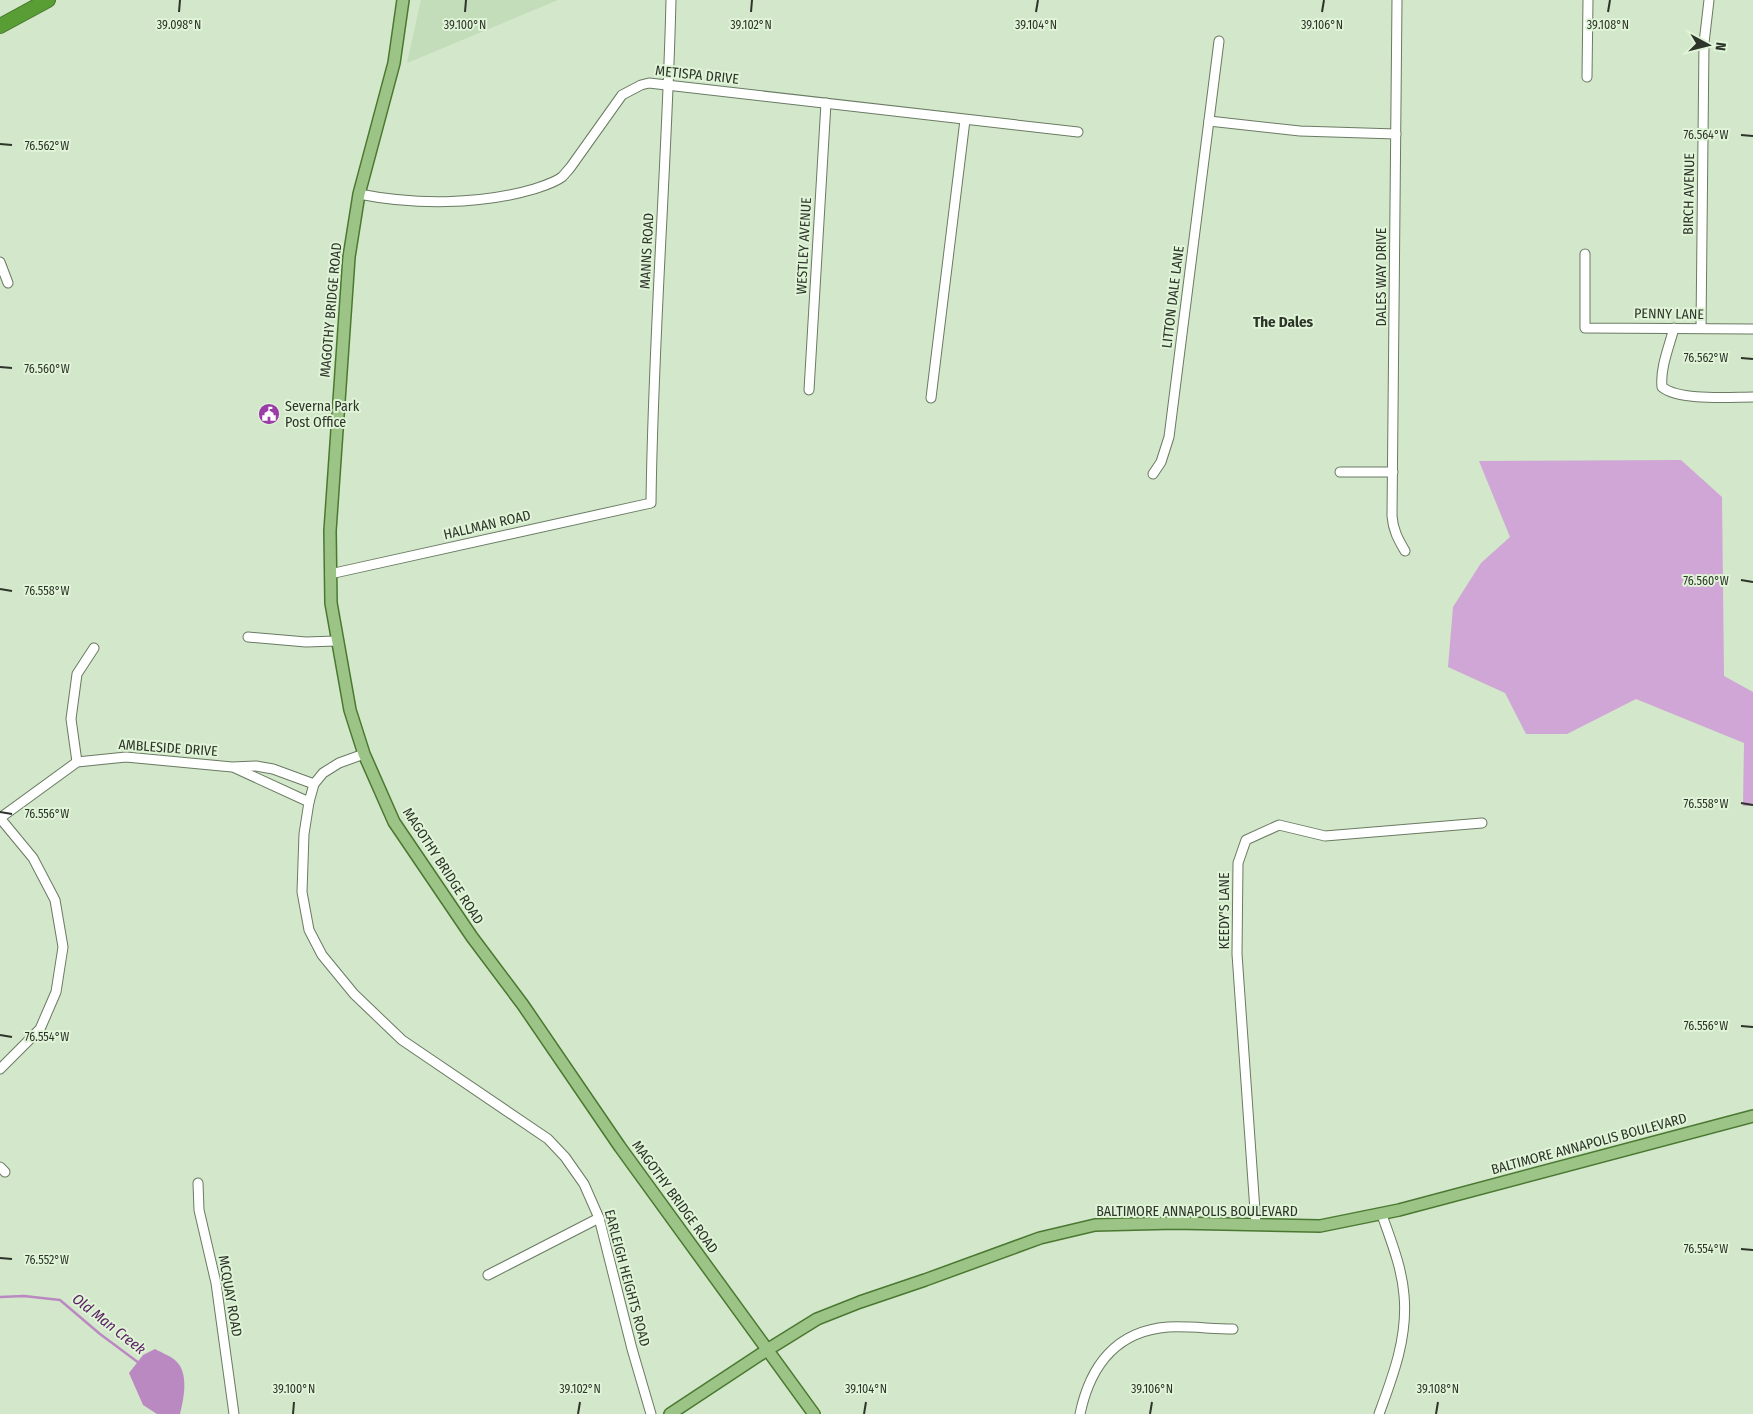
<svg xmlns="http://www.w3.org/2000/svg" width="1753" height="1414" viewBox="0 0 1753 1414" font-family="'Fira Sans Condensed',sans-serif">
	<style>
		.built { fill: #c3dcb9 }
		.green { fill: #cfa6d5 }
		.water { fill: #bb89c2 }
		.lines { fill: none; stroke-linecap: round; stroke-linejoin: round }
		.stream { stroke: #bb89c2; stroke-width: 2.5 }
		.minor-casing { stroke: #697b62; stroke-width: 11 }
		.major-casing { stroke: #4a7831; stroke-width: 14 }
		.highway-casing { stroke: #4a7831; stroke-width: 16 }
		.minor { stroke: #fff; stroke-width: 9 }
		.major { stroke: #9bc486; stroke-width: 11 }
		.highway { stroke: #599d35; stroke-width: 14 }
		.ticks { fill: none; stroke: #2d3429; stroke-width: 2 }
		.labels { text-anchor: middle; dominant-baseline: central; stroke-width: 4; stroke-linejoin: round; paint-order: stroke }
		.street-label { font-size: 14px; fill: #2d3429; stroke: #e0f4d8 }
		.poi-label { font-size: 14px; fill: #2d3429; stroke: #e0f4d8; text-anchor: start }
		.neighbourhood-label { font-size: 15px; font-weight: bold; fill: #2d3429; stroke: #e0f4d8 }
		.water-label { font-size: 15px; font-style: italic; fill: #591d62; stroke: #e0f4d8 }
		.ticks-label { font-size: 12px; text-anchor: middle; fill: #2d3429; stroke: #e0f4d8; stroke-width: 4; stroke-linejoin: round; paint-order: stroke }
	</style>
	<rect width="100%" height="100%" fill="#d3e7cb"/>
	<path class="built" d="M421 0H558L407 63Z"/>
	<path class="green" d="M1681 460 1722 497 1724 676 1753 692V806H1743L1744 743 1636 699 1567 734H1526L1505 693 1448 667 1453 607 1481 563 1510 537 1479 461Z"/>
	<path class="water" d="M155 1349C162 1353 171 1356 176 1361 189 1373 184 1399 180 1414H157L143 1405 129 1373 143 1355Z"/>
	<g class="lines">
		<path class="stream" d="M0 1297 24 1296 60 1300 100 1334 139 1363"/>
		<g class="minor-casing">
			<g id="minor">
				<path d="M1397 0 1392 516C1393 530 1398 539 1405 551"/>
				<path d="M1587 77 1588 0"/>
				<path d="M1209 121 1300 131 1396 134"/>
				<path d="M359 194C414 205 480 205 534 189 543 186 554 183 562 177 565 174 567 171 570 168L622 95 641 85 649 83 1078 132"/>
				<path d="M1585 254V328L1753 329"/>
				<path d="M0 262 8 283"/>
				<path d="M1674 328C1669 347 1660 368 1662 387 1679 401 1730 397 1753 397"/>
				<path d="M1701 328 1704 43 1709 0"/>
				<path d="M809 390 826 103"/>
				<path d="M931 398 965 120"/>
				<path d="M1340 472H1393"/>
				<path d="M1153 474 1161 462 1169 437 1219 41"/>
				<path d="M330 574 651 503C653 335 667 168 671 0"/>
				<path d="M248 637 306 642 336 641"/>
				<path d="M364 754 339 763 323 773 314 784 309 802 304 834 302 892 309 930 322 955 354 994 402 1040 548 1139 565 1157 584 1184 599 1218 632 1349 651 1414"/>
				<path d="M77 762 71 719 77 674 94 648"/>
				<path d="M235 768 309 802"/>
				<path d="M0 818 77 762 126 757 232 767 256 766 273 769 314 784"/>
				<path d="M0 1069 40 1029 56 992 63 947 55 900 33 858 0 818"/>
				<path d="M0 1167 5 1172"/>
				<path d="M198 1183 199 1210 216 1283 234 1414"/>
				<path d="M1256 1225 1237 954 1238 863 1246 840 1279 825 1325 836 1482 823"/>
				<path d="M488 1275 599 1218"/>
				<path d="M1080 1414C1090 1366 1116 1331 1168 1327 1190 1326 1212 1329 1233 1329"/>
				<path d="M1379 1414C1393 1376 1408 1337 1404 1295 1402 1268 1391 1241 1382 1215"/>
			</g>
		</g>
		<g class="major-casing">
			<g id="major">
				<path d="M403 0 394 63 359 194 349 257 330 531 331 603 350 710 364 754 394 822 472 937 523 1005 620 1147 814 1414"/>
				<path d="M670 1414 767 1350 817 1319 860 1302 925 1280 1040 1238 1095 1225 1175 1223 1320 1226 1399 1210 1753 1116"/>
			</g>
		</g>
		<g class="highway-casing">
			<path id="highway" d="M0 26 48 0"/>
		</g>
		<use href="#minor" class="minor"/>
		<use href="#major" class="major"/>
		<use href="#highway" class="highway"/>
	</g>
	<path class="ticks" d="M179 12 180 0M465 12 466 0M751 12 752 0M1036 12 1038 0M1322 12 1324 0M1608 12 1610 0M1741 135 1753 136M0 144 12 145M1741 358 1753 359M0 367 12 368M1741 580 1753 582M0 589 12 591M1741 803 1753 805M0 812 12 814M1741 1026 1753 1027M0 1035 12 1037M1741 1249 1753 1250M0 1258 12 1259M293 1414 294 1402M578 1414 580 1402M864 1414 866 1402M1150 1414 1152 1402M1436 1414 1438 1402"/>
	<defs>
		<g id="civic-disc" transform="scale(1.125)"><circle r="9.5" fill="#9a3da7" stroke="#e0f4d8"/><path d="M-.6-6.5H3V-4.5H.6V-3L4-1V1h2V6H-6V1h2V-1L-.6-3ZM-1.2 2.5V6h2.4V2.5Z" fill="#fff"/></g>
	</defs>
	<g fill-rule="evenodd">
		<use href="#civic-disc" x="269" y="414"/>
	</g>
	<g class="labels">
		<g class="street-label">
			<text transform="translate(697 75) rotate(6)">METISPA DRIVE</text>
			<text transform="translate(1689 194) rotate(-89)">BIRCH AVENUE</text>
			<text transform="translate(804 246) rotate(-87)">WESTLEY AVENUE</text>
			<text transform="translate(647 251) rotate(-87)">MANNS ROAD</text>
			<text transform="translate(1381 277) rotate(-90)">DALES WAY DRIVE</text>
			<text transform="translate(1173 297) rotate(-83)">LITTON DALE LANE</text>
			<text transform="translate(331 310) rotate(-85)">MAGOTHY BRIDGE ROAD</text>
			<text transform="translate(1669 314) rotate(1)">PENNY LANE</text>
			<text transform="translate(487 525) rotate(-13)">HALLMAN ROAD</text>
			<text transform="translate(168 748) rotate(4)">AMBLESIDE DRIVE</text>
			<text transform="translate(443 866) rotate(57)">MAGOTHY BRIDGE ROAD</text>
			<text transform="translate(1224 911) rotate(-90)">KEEDY'S LANE</text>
			<text transform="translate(1589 1144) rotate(-15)">BALTIMORE ANNAPOLIS BOULEVARD</text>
			<text transform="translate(675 1197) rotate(54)">MAGOTHY BRIDGE ROAD</text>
			<text x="1197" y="1211">BALTIMORE ANNAPOLIS BOULEVARD</text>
			<text transform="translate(627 1278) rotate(75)">EARLEIGH HEIGHTS ROAD</text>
			<text transform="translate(230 1296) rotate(80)">MCQUAY ROAD</text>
		</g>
		<g class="poi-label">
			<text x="285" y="406">Severna Park<tspan x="285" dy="16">Post Office</tspan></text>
		</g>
		<g class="neighbourhood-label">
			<text x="1283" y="322">The Dales</text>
		</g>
		<g class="water-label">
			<text transform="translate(109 1324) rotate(38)">Old Man Creek</text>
		</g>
	</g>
	<g class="ticks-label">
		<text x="179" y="29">39.098°N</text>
		<text x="465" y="29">39.100°N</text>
		<text x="751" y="29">39.102°N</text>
		<text x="1036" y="29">39.104°N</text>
		<text x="1322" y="29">39.106°N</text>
		<text x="1608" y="29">39.108°N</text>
		<text x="1706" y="139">76.564°W</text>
		<text x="47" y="150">76.562°W</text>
		<text x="1706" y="362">76.562°W</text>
		<text x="47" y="373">76.560°W</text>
		<text x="1706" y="585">76.560°W</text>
		<text x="47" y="595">76.558°W</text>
		<text x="1706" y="808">76.558°W</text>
		<text x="47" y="818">76.556°W</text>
		<text x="1706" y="1030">76.556°W</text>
		<text x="47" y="1041">76.554°W</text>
		<text x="1706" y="1253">76.554°W</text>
		<text x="47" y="1264">76.552°W</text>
		<text x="294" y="1393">39.100°N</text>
		<text x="580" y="1393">39.102°N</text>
		<text x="866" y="1393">39.104°N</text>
		<text x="1152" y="1393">39.106°N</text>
		<text x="1438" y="1393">39.108°N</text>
	</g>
	<g transform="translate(1708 45) rotate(97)" stroke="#e0f4d8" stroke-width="4" paint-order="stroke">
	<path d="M0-4L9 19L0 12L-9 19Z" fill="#2d3429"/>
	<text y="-8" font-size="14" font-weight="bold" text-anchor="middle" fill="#2d3429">N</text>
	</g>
</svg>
